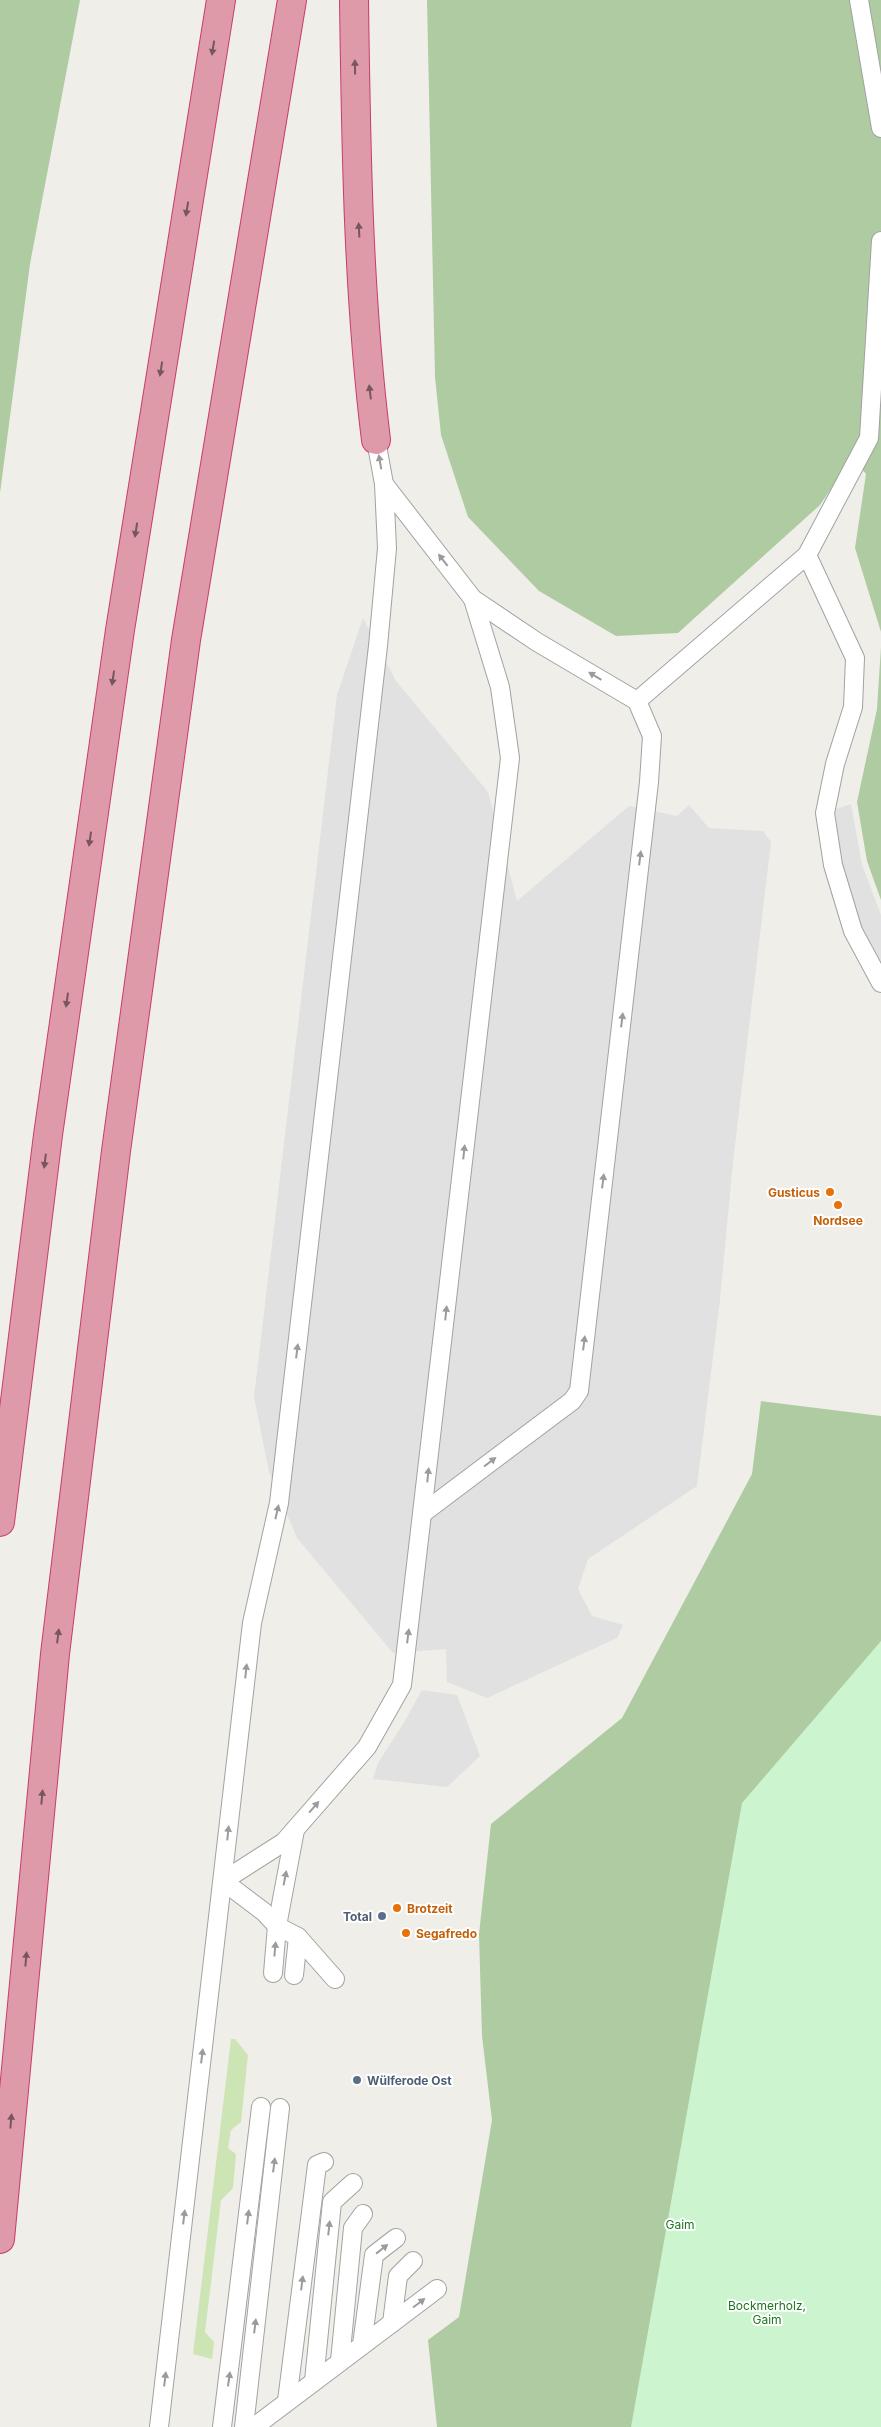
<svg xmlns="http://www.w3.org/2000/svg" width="881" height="2427" viewBox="0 0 881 2427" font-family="Inter,sans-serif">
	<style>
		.grass { fill: #cde4b5 }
		.forest { fill: #afcba2 }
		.park { fill: #ccf4cf }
		.parking { fill: #e1e1e1 }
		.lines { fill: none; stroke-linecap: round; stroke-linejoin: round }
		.lane-casing { stroke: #a2a2a2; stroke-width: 20 }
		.highway-casing { stroke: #c83c6e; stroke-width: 30 }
		.lane { stroke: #fff; stroke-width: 18 }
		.highway { stroke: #de9aa8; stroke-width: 28 }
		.oneway { fill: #76575e }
		.oneway2 { fill: #9b9b9b }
		.food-dot { fill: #e8710a; stroke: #fff; stroke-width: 2 }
		.service-dot { fill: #5c6f8a; stroke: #fff; stroke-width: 2 }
		.labels { text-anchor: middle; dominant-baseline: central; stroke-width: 4; stroke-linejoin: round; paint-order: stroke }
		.food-label { font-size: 12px; font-weight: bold; fill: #c56008; stroke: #fff; text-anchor: start }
		.service-label { font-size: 12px; font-weight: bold; fill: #4e5e75; stroke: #fff; text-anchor: end }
		.park-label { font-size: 12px; fill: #19761f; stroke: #fff }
	</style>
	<rect width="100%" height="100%" fill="#f0eee9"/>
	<path class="grass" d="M231 2039H235L248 2055 241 2122 231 2130 228 2148 236 2154 233 2188 221 2200 205 2332 214 2342 212 2359 193 2354Z"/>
	<g class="forest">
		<path d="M0 0H80L30 264 0 493Z"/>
		<path d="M427 0H881V632L855 548 866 474 852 458 820 505 678 633 616 636 539 591 468 517 441 435 435 377Z"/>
		<path d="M881 647V900L867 861 857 802 877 709Z"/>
		<path d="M761 1401 881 1416V2427H437L428 2340 459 2317 492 2120 482 2036 479 1934 491 1824 622 1718 752 1474Z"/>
	</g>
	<path class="park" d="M881 1641V2427H631L742 1803Z"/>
	<g class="parking">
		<path d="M363 618 396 681 488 792 517 901 629 806 677 816 689 805 709 828 763 831 771 842 733 1162 720 1300 697 1486 588 1559 578 1589 592 1616 623 1625 617 1638 487 1698 447 1682 446 1649 393 1653 297 1538 269 1472 254 1397 337 695Z"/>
		<path d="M851 804 862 865 881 915V983L853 931 825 813Z"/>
		<path d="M422 1690 457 1695 480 1756 447 1787 373 1779 378 1763 403 1724Z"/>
	</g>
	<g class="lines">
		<g class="lane-casing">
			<g id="lane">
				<path d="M859 0 881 128"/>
				<path d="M384 484 473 599 537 642 637 701 652 736 649 782 579 1391 572 1401 423 1513"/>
				<path d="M807 555 855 658 853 707 835 764 825 813 833 865 853 931 881 983"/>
				<path d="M637 701 807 555 869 438 881 241"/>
				<path d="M223 1881 284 1842 367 1747 402 1685 510 758 500 687 473 599"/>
				<path d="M223 1881 264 1912 277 1926 298 1937 335 1979"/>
				<path d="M273 1973 277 1926 295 1830"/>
				<path d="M294 1975 298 1937"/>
				<path d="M392 2323 398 2276 413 2261"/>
				<path d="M362 2345 374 2255 396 2238"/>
				<path d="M340 2361 353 2228 363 2214"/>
				<path d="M314 2381 332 2202 353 2183"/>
				<path d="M287 2401 317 2165 324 2162"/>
				<path d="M159 2427 252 1623 279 1503 378 646 387 548 384 484 376 440"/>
				<path d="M222 2427 261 2107"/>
				<path d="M244 2427 280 2108"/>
				<path d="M254 2427 437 2289"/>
			</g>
		</g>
		<g class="highway-casing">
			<g id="highway">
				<path d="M354 0C356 147 358 294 376 440"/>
				<path d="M0 1522 48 1135 120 630 221 0"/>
				<path d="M0 2239 55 1654 116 1151 186 640 292 0"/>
			</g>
		</g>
		<use href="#lane" class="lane"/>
		<use href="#highway" class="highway"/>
	</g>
	<defs><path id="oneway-solid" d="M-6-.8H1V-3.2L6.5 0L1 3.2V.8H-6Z" transform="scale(1.25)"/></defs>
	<g class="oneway">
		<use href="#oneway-solid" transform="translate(213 48) rotate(99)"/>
		<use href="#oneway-solid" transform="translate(355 67) rotate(-91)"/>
		<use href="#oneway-solid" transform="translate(187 209) rotate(99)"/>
		<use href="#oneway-solid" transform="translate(359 230) rotate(-93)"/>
		<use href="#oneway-solid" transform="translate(161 369) rotate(99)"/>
		<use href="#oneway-solid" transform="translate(370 392) rotate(-97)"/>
		<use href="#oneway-solid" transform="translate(136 530) rotate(99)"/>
		<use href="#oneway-solid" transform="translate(113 678) rotate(98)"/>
		<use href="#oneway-solid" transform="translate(90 839) rotate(98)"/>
		<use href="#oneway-solid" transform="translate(67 1000) rotate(98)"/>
		<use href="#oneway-solid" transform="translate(45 1161) rotate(97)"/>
		<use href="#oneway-solid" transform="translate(58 1636) rotate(-83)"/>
		<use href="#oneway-solid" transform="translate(42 1797) rotate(-85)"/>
		<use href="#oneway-solid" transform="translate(26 1959) rotate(-85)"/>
		<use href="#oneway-solid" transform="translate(11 2121) rotate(-85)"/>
	</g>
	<g class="oneway2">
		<use href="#oneway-solid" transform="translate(380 462) rotate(-100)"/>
		<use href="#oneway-solid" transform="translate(443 560) rotate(-128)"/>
		<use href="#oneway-solid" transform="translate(595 676) rotate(-149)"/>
		<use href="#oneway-solid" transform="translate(640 858) rotate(-83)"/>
		<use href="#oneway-solid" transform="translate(622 1020) rotate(-83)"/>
		<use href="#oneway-solid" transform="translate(464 1152) rotate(-84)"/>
		<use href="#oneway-solid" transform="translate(603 1181) rotate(-83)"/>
		<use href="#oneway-solid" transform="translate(446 1313) rotate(-84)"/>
		<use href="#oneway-solid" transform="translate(584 1343) rotate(-83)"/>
		<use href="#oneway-solid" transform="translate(297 1351) rotate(-83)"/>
		<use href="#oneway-solid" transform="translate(490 1462) rotate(-37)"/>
		<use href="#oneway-solid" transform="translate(428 1475) rotate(-84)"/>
		<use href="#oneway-solid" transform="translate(277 1512) rotate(-77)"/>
		<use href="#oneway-solid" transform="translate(408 1636) rotate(-83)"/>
		<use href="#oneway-solid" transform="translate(246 1671) rotate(-84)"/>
		<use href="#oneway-solid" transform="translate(314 1807) rotate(-49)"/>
		<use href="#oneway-solid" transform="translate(228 1833) rotate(-84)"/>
		<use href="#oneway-solid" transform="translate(285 1878) rotate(-79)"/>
		<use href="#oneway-solid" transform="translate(275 1949) rotate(-85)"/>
		<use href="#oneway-solid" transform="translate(202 2056) rotate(-83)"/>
		<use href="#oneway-solid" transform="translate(274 2165) rotate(-83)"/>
		<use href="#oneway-solid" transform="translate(184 2217) rotate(-83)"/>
		<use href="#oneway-solid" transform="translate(248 2217) rotate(-83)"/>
		<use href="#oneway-solid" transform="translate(329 2228) rotate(-84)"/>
		<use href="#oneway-solid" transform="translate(382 2249) rotate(-38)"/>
		<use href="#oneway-solid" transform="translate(302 2283) rotate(-83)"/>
		<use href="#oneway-solid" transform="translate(419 2303) rotate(-37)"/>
		<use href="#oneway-solid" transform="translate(255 2326) rotate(-83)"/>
		<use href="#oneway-solid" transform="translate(165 2379) rotate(-83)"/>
		<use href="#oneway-solid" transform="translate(229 2379) rotate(-82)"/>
	</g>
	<g class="food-dot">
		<circle cx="830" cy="1192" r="5"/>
		<circle cx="838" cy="1205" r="5"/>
		<circle cx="397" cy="1908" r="5"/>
		<circle cx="406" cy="1933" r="5"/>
	</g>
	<g class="service-dot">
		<circle cx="382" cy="1916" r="5"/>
		<circle cx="357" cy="2080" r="5"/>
	</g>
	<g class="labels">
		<g class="food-label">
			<text x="820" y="1192" text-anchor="end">Gusticus</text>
			<text x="838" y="1220" text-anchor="middle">Nordsee</text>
			<text x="407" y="1908">Brotzeit</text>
			<text x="416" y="1933">Segafredo</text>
		</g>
		<g class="service-label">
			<text x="372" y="1916">Total</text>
			<text x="367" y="2080" text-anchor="start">Wülferode Ost</text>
		</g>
		<g class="park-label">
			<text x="680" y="2224">Gaim</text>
			<text x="767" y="2305">Bockmerholz,<tspan x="767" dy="14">Gaim</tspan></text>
		</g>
	</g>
</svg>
